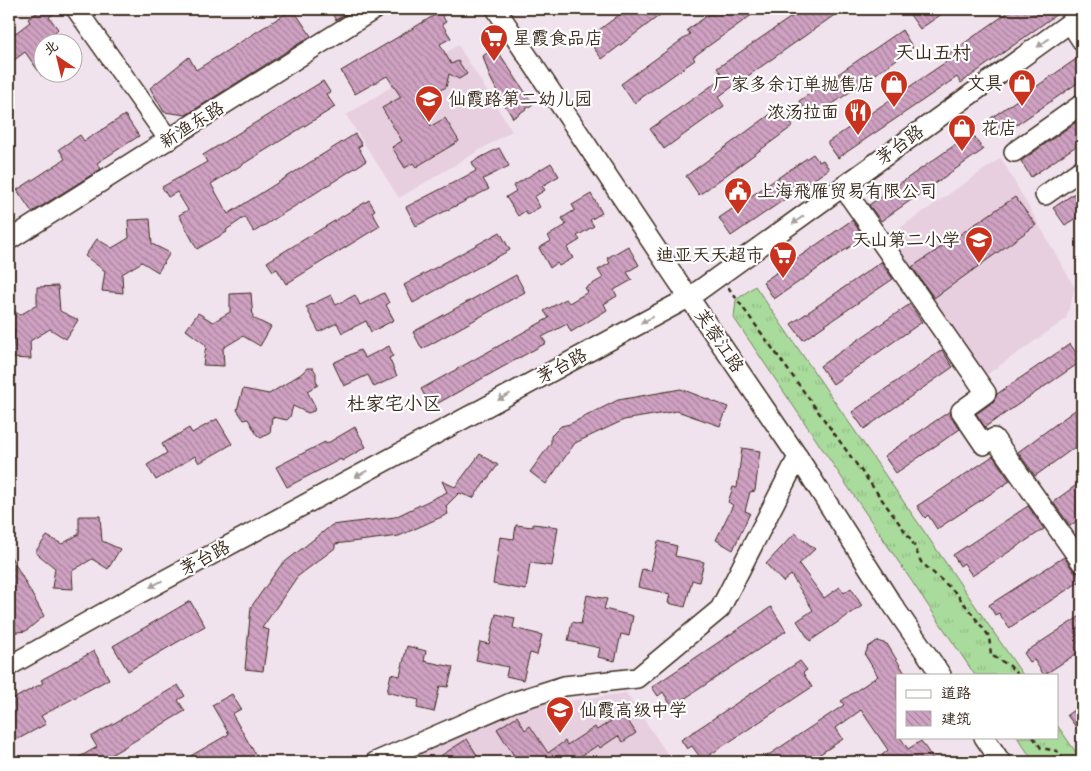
<svg xmlns="http://www.w3.org/2000/svg" width="1091" height="771" viewBox="0 0 1091 771" font-family="Pangolin,'LXGW WenKai TC',sans-serif">
	<style>
		.built { fill: #e7cfe0 }
		.grass { fill: url(#grass-tufts); stroke: #72825d }
		.building { fill: url(#building-back-hatch); stroke: #3b2a1e }
		.lines { fill: none; stroke-linecap: round; stroke-linejoin: round }
		.minor-casing { stroke: #3b2a1e; stroke-width: 22 }
		.path { stroke: #3b2a1e; stroke-width: 2.5; stroke-dasharray: 5 4; stroke-linecap: butt }
		.minor { stroke: #fff; stroke-width: 19 }
		.oneway { fill: #a79f9a }
		.labels { text-anchor: middle; dominant-baseline: central; stroke-width: 4.5; stroke-linejoin: round; paint-order: stroke }
		.poi-label { font-size: 18px; fill: #3b2a1e; stroke: #fff; text-anchor: start }
		.street-label { font-size: 18px; fill: #3b2a1e; stroke: #fff }
		.neighbourhood-label { font-size: 19px; fill: #3b2a1e; stroke: #fff }
	</style>
	<defs>
		<pattern id="grass-tufts" width="24" height="20" patternUnits="userSpaceOnUse" patternTransform="scale(1.25)"><rect width="24" height="20" fill="#a9db9c"/><path d="M3 7l-1-3M5 7V3M7 7l1-3M15 17l-1-3M17 17v-4M19 17l1-3" fill="none" stroke="#92bc86"/></pattern>
		<pattern id="building-back-hatch" width="6" height="6" patternUnits="userSpaceOnUse" patternTransform="scale(1.25)"><rect width="6" height="6" fill="#cfa1c2"/><path d="M-1 5l2 2M0 0l6 6M5-1l2 2" fill="none" stroke="#a9839d"/></pattern>
	</defs>
	<rect width="100%" height="100%" fill="#f1e3ed"/>
	<filter id="ink" filterUnits="userSpaceOnUse"><feTurbulence type="fractalNoise" baseFrequency=".02" numOctaves="2"/><feDisplacementMap in="SourceGraphic" scale="10" xChannelSelector="R" yChannelSelector="G"/><feConvolveMatrix kernelMatrix="1 2 1 2 8 2 1 2 1" color-interpolation-filters="sRGB"/></filter>
	<g filter="url(#ink)">
		<g class="built">
			<path d="M458 45 512 131 399 198 346 115Z"/>
			<path d="M1001 158 1075 288 1066 319 978 381 881 241Z"/>
			<path d="M626 693 673 762H402L531 706Z"/>
		</g>
		<g class="grass">
			<path d="M755 286 1023 675H975L734 318 736 300Z"/>
			<path d="M1057 725 1082 761V762H1034L1017 737H1057Z"/>
		</g>
		<g class="building">
			<path d="M42 9H61L49 17 58 29 55 32 63 42H42V76L25 52 9 64V38L30 22 28 19Z"/>
			<path d="M293 9 311 36 186 115 164 112 150 88 189 57 196 70Z"/>
			<path d="M329 9H354L336 20Z"/>
			<path d="M627 9H668L602 59 587 39Z"/>
			<path d="M717 9H760L693 57 695 60 634 103 621 84 690 34 687 30Z"/>
			<path d="M803 9H843L718 97 724 106 664 149 650 129 724 77 717 68Z"/>
			<path d="M906 9H949L920 29Z"/>
			<path d="M1013 9H1064L961 83 957 77 838 158 828 144V142L946 62 943 58Z"/>
			<path d="M440 12 446 22 442 24 451 38 440 44 451 64 458 61 467 74 459 79 449 74 446 87 440 90 432 88 430 96 418 105 431 126 445 118 459 141 416 167 413 163 405 168 392 147 402 141 382 108 401 97 387 76 355 94 341 71Z"/>
			<path d="M902 30 913 48 811 119 799 101Z"/>
			<path d="M495 47 533 104 513 118 501 99 489 75 483 56Z"/>
			<path d="M1082 55V80L1002 135 991 118Z"/>
			<path d="M323 81 330 92 326 94 335 107 211 184 228 214 355 134 362 145 358 147 366 161 254 232 245 217 226 230 227 232 197 249 179 215 188 210 177 192 168 197 162 187 207 162 203 155Z"/>
			<path d="M779 108 793 126 699 195 686 176Z"/>
			<path d="M125 115 139 136 97 163 101 169 32 212 17 190 65 159 59 149 80 135 84 141Z"/>
			<path d="M1082 118V142L1031 177 1021 161Z"/>
			<path d="M972 133 983 150 881 221 869 205Z"/>
			<path d="M499 148 509 166 483 179 489 189 416 226 406 207 476 171 472 162Z"/>
			<path d="M813 154 819 162 823 160 829 169 731 236 719 218Z"/>
			<path d="M551 163 559 176 542 186 545 190 534 197 540 207 527 215 525 211 518 216 506 197 516 191 513 186Z"/>
			<path d="M1082 188V214L1065 225 1053 208Z"/>
			<path d="M591 194 602 213 590 220 594 226 577 236 580 240 567 248 573 258 559 266 557 263 550 268 539 248 551 241 548 236 566 225 562 218 575 210 572 205Z"/>
			<path d="M1015 197 1036 225 934 298 912 267Z"/>
			<path d="M369 200 375 210 372 212 380 226 286 284 277 269 273 271 267 262Z"/>
			<path d="M150 219 152 244 170 253 158 272 142 262 122 274 123 293 102 291 105 271 85 256 97 239 112 248 129 238 128 220Z"/>
			<path d="M852 220 864 237 774 299 763 282Z"/>
			<path d="M500 232 510 250 413 303 404 285Z"/>
			<path d="M628 246 639 265 627 272 632 280 614 290 617 296 604 304 607 310 571 332 567 324 542 337 546 343 431 407 421 389 549 318 544 311 566 299 569 303 588 292 585 288 603 278 598 270 610 263 607 258Z"/>
			<path d="M881 262 893 279 803 340 791 324Z"/>
			<path d="M516 275 525 292 422 349 413 332Z"/>
			<path d="M58 286 60 311 78 320 66 339 50 329 30 341 31 359 10 358 15 329 9 326V308L20 315 37 305V287Z"/>
			<path d="M251 293 253 318 271 327 260 346 243 336 223 348 224 366 203 365 206 345 186 330 198 313 213 322 230 312V294Z"/>
			<path d="M384 293 389 303 386 305 394 320 371 332 366 321 342 333 337 323 319 332 306 307 331 295 336 305 355 295 360 305Z"/>
			<path d="M910 304 922 322 833 384 820 366Z"/>
			<path d="M1070 344 1082 361 985 427 976 414 993 402 997 394Z"/>
			<path d="M389 346 393 356 389 358 397 376 374 387 368 375 344 386 333 363 360 350 365 358Z"/>
			<path d="M942 350 953 367 864 429 852 412Z"/>
			<path d="M307 368H313L316 373V380L318 385 307 391 315 406 314 411 308 413 293 406 290 417 287 420 272 417 270 433 261 438 257 435 248 419 244 420 237 410 243 389 269 394 301 374Z"/>
			<path d="M681 389 728 407 720 426 677 411 624 420 575 443 546 484 530 472 551 443V436L561 426 570 424 618 400Z"/>
			<path d="M1082 405V442L1035 476 1018 452Z"/>
			<path d="M950 411 951 417 960 429 896 473 884 456Z"/>
			<path d="M217 419 232 444 199 463 195 456 156 480 147 465 167 453 162 444 189 428 192 433Z"/>
			<path d="M355 427 366 447 342 461 341 459 287 487 276 467 325 442 326 444Z"/>
			<path d="M742 448 760 451 755 491 750 492 745 511 750 513 733 550 716 540 733 505 728 502 733 487 737 488Z"/>
			<path d="M480 454 498 465 473 498 459 493 446 506 448 514 399 536 335 544V548L297 577 262 628 269 630 263 671 245 669 251 607 281 565 332 525 395 517 447 492 442 481 455 487Z"/>
			<path d="M993 456 1010 481 937 529 928 515 925 518 917 506Z"/>
			<path d="M1082 481V517L1070 526 1053 502Z"/>
			<path d="M1028 506 1044 529 972 576 964 563 960 566 953 555Z"/>
			<path d="M79 516H100L102 541 120 549 108 569 92 559 72 571 73 589 52 588 55 568 35 552 47 536 62 544 79 534Z"/>
			<path d="M533 524 558 527 552 566 530 563 526 590 493 584 500 537 514 539 516 525 533 527Z"/>
			<path d="M795 533 815 549 799 564 824 598 840 587 844 593 851 588 862 606 810 641 797 621 813 610 791 575 783 582 766 564Z"/>
			<path d="M658 541 677 546 675 556 704 562 699 582 692 580 685 607 668 603 670 594 638 587 642 569 651 571Z"/>
			<path d="M9 553 44 616 26 631 9 633Z"/>
			<path d="M1064 557 1073 570 1082 574V580L1009 628 999 613 995 615 989 605Z"/>
			<path d="M587 595 607 599 604 609 633 616 629 636 621 634 615 661 598 657 600 648 568 641 572 622 581 624Z"/>
			<path d="M190 601 205 626 128 671 113 646Z"/>
			<path d="M771 607 786 631 672 707 663 692 658 696 652 687Z"/>
			<path d="M496 614 515 618 513 628 542 635 537 655 530 653 523 680 506 676 508 667 476 660 480 642 489 644Z"/>
			<path d="M1082 615V650L1044 675 1034 660 1030 662 1024 653Z"/>
			<path d="M877 641 887 644 906 675H897V737H900L908 749 921 741 935 762H887L882 755 888 750 861 710 836 728 843 739 808 762H758L844 705 841 701 878 676 865 655 868 647Z"/>
			<path d="M407 646 426 651 424 661 453 667 448 687 440 686 434 712 417 708 419 700 387 692 391 674 400 676Z"/>
			<path d="M94 651 109 679 41 716 46 724 9 744V701L43 683 41 680Z"/>
			<path d="M800 661 807 670 803 673 812 687 702 760 692 746 687 749 681 740Z"/>
			<path d="M178 685 185 696 178 700 185 711 99 762H71L97 747 91 737Z"/>
			<path d="M232 694 241 709 232 714 257 757 247 762H180L229 734 212 705Z"/>
			<path d="M1082 704V735L1067 715Z"/>
			<path d="M623 713 636 733 623 742 618 736 600 748 598 745 572 762H518L497 729 517 716 525 730 530 726 548 753 565 741 567 745 595 727 597 730Z"/>
			<path d="M467 739 477 755 466 762H431Z"/>
		</g>
		<g class="lines">
			<g class="minor-casing">
				<g id="minor">
					<path d="M76 9 169 140"/>
					<path d="M496 9 675 277 798 457 890 601 941 675"/>
					<path d="M1070 23 1082 41"/>
					<path d="M1014 152 1082 104"/>
					<path d="M843 187 986 393 961 411 984 445 994 438 1082 563"/>
					<path d="M1045 195 1082 169"/>
					<path d="M9 240 375 9"/>
					<path d="M9 666 105 612 690 297 1082 14"/>
					<path d="M984 737 1001 762"/>
					<path d="M375 762 513 702 564 686 637 678 720 609 798 457"/>
				</g>
			</g>
			<g class="path">
				<path d="M728 287 912 541 921 562 956 593 989 636 991 655 1010 666 1018 675"/>
				<path d="M1033 737 1041 748 1057 751 1065 762"/>
			</g>
			<use href="#minor" class="minor"/>
		</g>
		<defs><path id="oneway-solid" d="M-6-.8H1V-3.2L6.5 0L1 3.2V.8H-6Z" transform="scale(1.25)"/></defs>
		<g class="oneway">
			<use href="#oneway-solid" transform="translate(1043 43) rotate(144)"/>
			<use href="#oneway-solid" transform="translate(798 220) rotate(144)"/>
			<use href="#oneway-solid" transform="translate(647 320) rotate(152)"/>
			<use href="#oneway-solid" transform="translate(504 397) rotate(152)"/>
			<use href="#oneway-solid" transform="translate(361 474) rotate(152)"/>
			<use href="#oneway-solid" transform="translate(156 584) rotate(152)"/>
		</g>
	</g>
	<defs>
		<g id="supermarket-pin" transform="scale(1.4375)"><path d="M0 17L-7.5 6A9.5 9.5 0 1 1 7.5 6Z" fill="#c8321e" stroke="#fff"/><path d="M-6-5.5h2.5l.6 2H6L4.5 2H-2.5L-4.4-4H-6ZM-1.5 3.2a1.3 1.3 0 1 0 .1 0ZM3 3.2a1.3 1.3 0 1 0 .1 0Z" fill="#fff"/></g>
		<g id="shop-pin" transform="scale(1.4375)"><path d="M0 17L-7.5 6A9.5 9.5 0 1 1 7.5 6Z" fill="#c8321e" stroke="#fff"/><path d="M-5-2.5h2.3a2.7 3.5 0 0 1 5.4 0H5L5.5 6h-11ZM-1.5-2.5h3a1.5 2.3 0 0 0-3 0Z" fill="#fff"/></g>
		<g id="school-pin" transform="scale(1.4375)"><path d="M0 17L-7.5 6A9.5 9.5 0 1 1 7.5 6Z" fill="#c8321e" stroke="#fff"/><path d="M0-5L7-2L0 1L-7-2ZM-4 1L0 2.5L4 1V4Q0 6-4 4Z" fill="#fff"/></g>
		<g id="restaurant-pin" transform="scale(1.4375)"><path d="M0 17L-7.5 6A9.5 9.5 0 1 1 7.5 6Z" fill="#c8321e" stroke="#fff"/><path d="M-5-6h1v4h1v-4h1v4h1v-4h1v5L-1.5 .5V6h-2V.5L-5-1ZM5-6V6H3V1.5H1.5Q1.5-4 5-6Z" fill="#fff"/></g>
		<g id="civic-pin" transform="scale(1.4375)"><path d="M0 17L-7.5 6A9.5 9.5 0 1 1 7.5 6Z" fill="#c8321e" stroke="#fff"/><path d="M-.6-6.5H3V-4.5H.6V-3L4-1V1h2V6H-6V1h2V-1L-.6-3ZM-1.2 2.5V6h2.4V2.5Z" fill="#fff"/></g>
	</defs>
	<g fill-rule="evenodd">
		<use href="#supermarket-pin" x="494" y="38"/>
		<use href="#shop-pin" x="1022" y="83"/>
		<use href="#shop-pin" x="894" y="84"/>
		<use href="#school-pin" x="429" y="99"/>
		<use href="#restaurant-pin" x="858" y="112"/>
		<use href="#shop-pin" x="962" y="128"/>
		<use href="#civic-pin" x="738" y="191"/>
		<use href="#school-pin" x="979" y="240"/>
		<use href="#supermarket-pin" x="783" y="255"/>
		<use href="#school-pin" x="560" y="710"/>
	</g>
	<g class="labels">
		<g class="poi-label">
			<text x="513" y="38">星霞食品店</text>
			<text x="1003" y="83" text-anchor="end">文具</text>
			<text x="875" y="84" text-anchor="end">厂家多余订单抛售店</text>
			<text x="448" y="99">仙霞路第二幼儿园</text>
			<text x="839" y="112" text-anchor="end">浓汤拉面</text>
			<text x="981" y="128">花店</text>
			<text x="757" y="191">上海飛雁贸易有限公司</text>
			<text x="960" y="240" text-anchor="end">天山第二小学</text>
			<text x="764" y="255" text-anchor="end">迪亚天天超市</text>
			<text x="579" y="710">仙霞高级中学</text>
		</g>
		<g class="street-label">
			<text transform="translate(192 125) rotate(-32)">新渔东路</text>
			<text transform="translate(900 145) rotate(-36)">茅台路</text>
			<text transform="translate(719 341) rotate(56)">芙蓉江路</text>
			<text transform="translate(562 366) rotate(-28)">茅台路</text>
			<text transform="translate(205 558) rotate(-28)">茅台路</text>
		</g>
		<g class="neighbourhood-label">
			<text x="933" y="53">天山五村</text>
			<text x="394" y="404">杜家宅小区</text>
		</g>
	</g>
	<rect width="1091" height="771" fill="none" stroke="#fff" stroke-width="30"/>
	<rect x="15" y="15" width="1061" height="741" fill="none" stroke="#3b2a1e" stroke-width="2" filter="url(#ink)"/>
	<rect x="896" y="674" width="162" height="65" fill="#ffffff" stroke="#b1aaa5"/>
	<rect x="906" y="690" width="25" height="8" fill="#ffffff" stroke="#b1aaa5"/>
	<text x="941" y="698" font-size="15" fill="#3b2a1e">道路</text>
	<rect x="906" y="711" width="25" height="15" fill="url(#building-back-hatch)" stroke="#b1aaa5"/>
	<text x="941" y="724" font-size="15" fill="#3b2a1e">建筑</text>
	<g transform="translate(58 58) rotate(325)"><circle r="24" fill="#ffffff" stroke="#b1aaa5"/>
	<path d="M0-4L9 19L0 12L-9 19Z" fill="#c8321e"/>
	<text y="-8" font-size="14" font-weight="bold" text-anchor="middle" fill="#3b2a1e">北</text>
	</g>
</svg>
